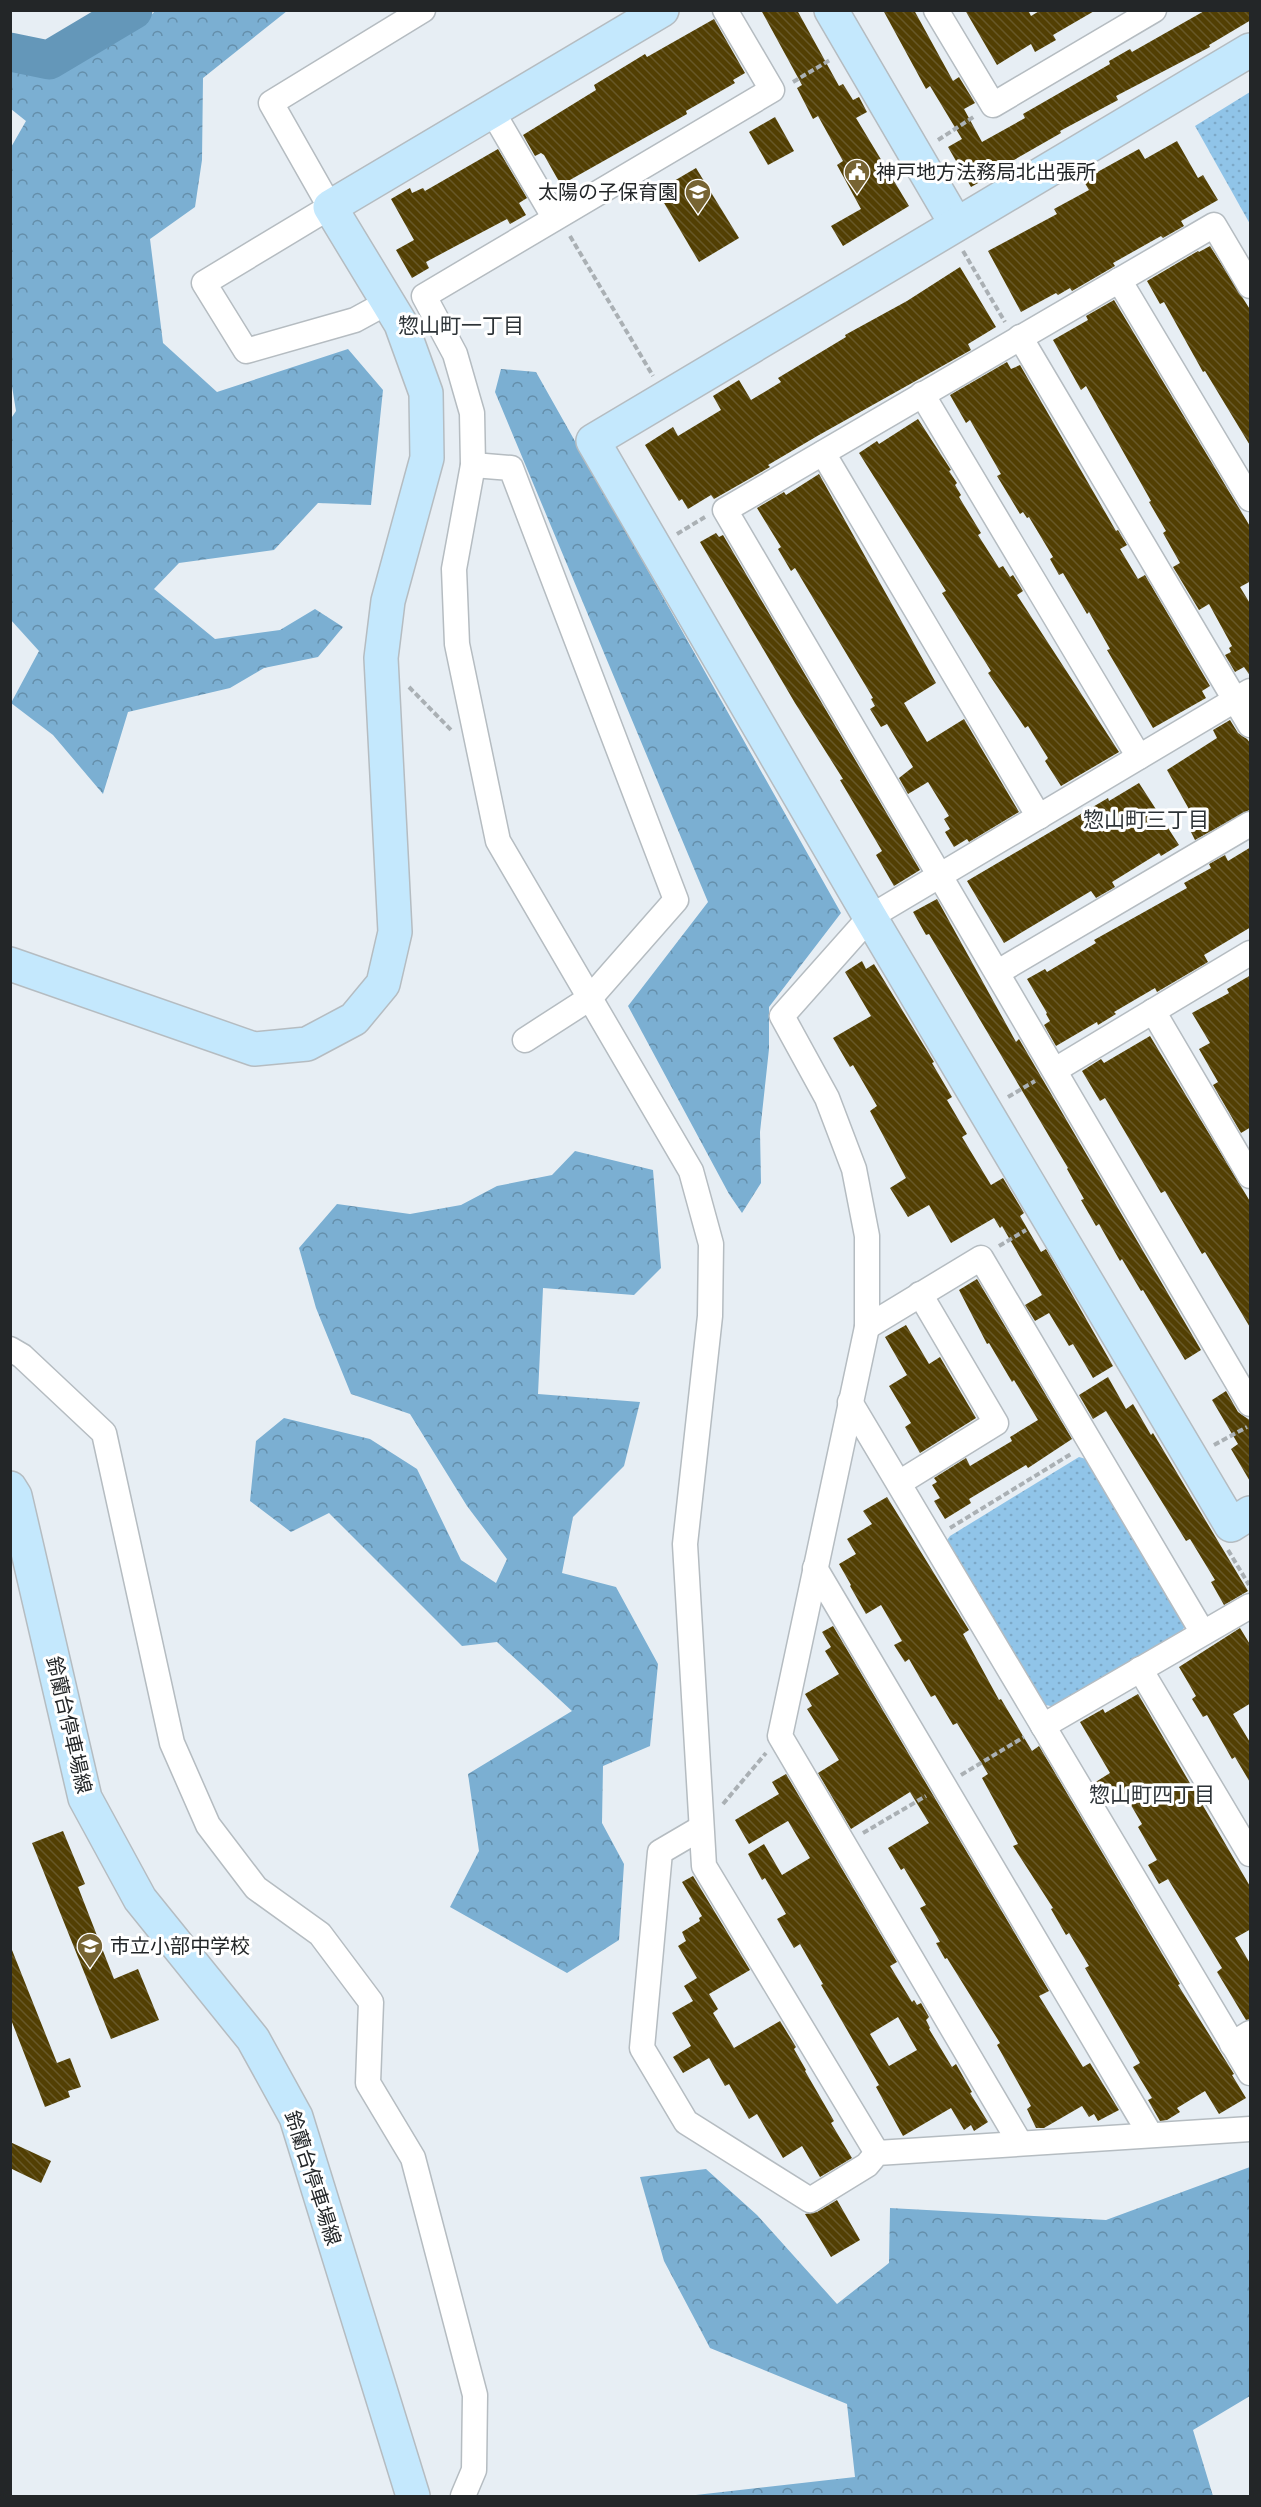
<svg xmlns="http://www.w3.org/2000/svg" width="1261" height="2507" viewBox="0 0 1261 2507" font-family="'Space Grotesk','Noto Sans JP',sans-serif">
	<style>
		.green { fill: url(#green-dots) }
		.forest { fill: url(#forest-crowns) }
		.lines { fill: none; stroke-linecap: round; stroke-linejoin: round }
		.river { stroke: #6497b9; stroke-width: 39 }
		.building { fill: url(#building-back-hatch); fill-rule: evenodd }
		.street-casing { stroke: #b5bcc1; stroke-width: 27 }
		.secondary-casing { stroke: #b5bcc1; stroke-width: 36 }
		.path { stroke: #aab0b4; stroke-width: 4; stroke-dasharray: 6 3; stroke-linecap: butt }
		.street { stroke: #fff; stroke-width: 24 }
		.secondary { stroke: #c4e8fd; stroke-width: 33 }
		.labels { text-anchor: middle; dominant-baseline: central; stroke-width: 6; stroke-linejoin: round; paint-order: stroke }
		.poi-label { font-size: 20px; fill: #232628; stroke: #fff; text-anchor: start }
		.street-label { font-size: 20px; fill: #232628; stroke: #fff }
		.neighbourhood-label { font-size: 21px; fill: #2d3337; stroke: #fff }
	</style>
	<defs>
		<pattern id="green-dots" width="8" height="8" patternUnits="userSpaceOnUse" patternTransform="scale(1.5)"><rect width="8" height="8" fill="#90c4e8"/><path d="M2 2h.1M6 6h.1" fill="none" stroke="#7ca8c7" stroke-width="1.8" stroke-linecap="round"/></pattern>
		<pattern id="forest-crowns" width="20" height="18" patternUnits="userSpaceOnUse" patternTransform="scale(1.5)"><rect width="20" height="18" fill="#7bafd2"/><path d="M2 6a3 3 0 1 1 6 0M12 15a3 3 0 1 1 6 0" fill="none" stroke="#648eaa"/></pattern>
		<pattern id="building-back-hatch" width="6" height="6" patternUnits="userSpaceOnUse" patternTransform="scale(1.5)"><rect width="6" height="6" fill="#523f03"/><path d="M-1 5l2 2M0 0l6 6M5-1l2 2" fill="none" stroke="#675828"/></pattern>
	</defs>
	<rect width="100%" height="100%" fill="#e7eef4"/>
	<g class="green">
		<path d="M1250 92V224L1195 126Z"/>
		<path d="M1079 1457 1093 1461 1187 1622 1180 1635 1060 1708 1041 1704 945 1543 950 1536Z"/>
	</g>
	<g class="forest">
		<path d="M155 11H287L203 78 202 160 195 207 150 239 163 343 217 392 348 349 383 390 371 505 318 503 274 550 179 563 154 589 215 639 280 630 315 609 343 627 318 657 264 668 230 688 128 712 103 794 53 735 11 703 39 651 10 619V420L16 411 10 374V149L26 121 11 109V66L54 74 145 22Z"/>
		<path d="M501 369 536 372 841 913 769 1007V1049L760 1132 761 1183 742 1213 729 1194 628 1006 708 902 495 392Z"/>
		<path d="M575 1151 653 1170 661 1268 634 1295 543 1288 538 1394 640 1402 624 1466 573 1517 562 1573 616 1587 658 1664 650 1746 603 1766 602 1823 624 1864 619 1940 567 1973 450 1907 479 1851 468 1774 572 1711 497 1642 462 1646 329 1513 291 1532 250 1501 256 1441 284 1418 370 1439 417 1469 461 1560 496 1583 507 1559 467 1506 410 1414 351 1394 316 1308 299 1248 337 1204 410 1214 461 1205 497 1186 552 1175Z"/>
		<path d="M1250 2167V2396L1193 2430 1213 2496H687L855 2477 847 2404 710 2348 664 2261 640 2177 706 2169 757 2215 837 2304 889 2263 890 2208 1106 2220Z"/>
	</g>
	<g class="lines">
		<path class="river" d="M10 52 49 60 133 10"/>
	</g>
	<g class="building">
		<path d="M761 10H797L839 86 843 84 853 100 859 97 867 112 856 118 909 206 843 246 831 226 861 209 837 165 843 161 818 116 813 119 797 88 802 85Z"/>
		<path d="M883 10H914L953 81 959 77 975 103 964 109 982 142 1025 118 1023 114 1110 64 1109 61 1130 49 1132 52 1206 10H1251V20L1209 45 1210 47 1116 96 1118 100 1060 131 1061 133 993 172 994 174 971 187 948 147 962 139 930 86 926 89Z"/>
		<path d="M965 10H1028L1031 16 1041 10H1096L1053 35 1056 40 1035 52 1031 44 997 65Z"/>
		<path d="M714 19 745 73 733 80 735 83 686 111 687 114 561 185 544 155 541 153 535 156 523 135 596 90 594 85 627 65 645 54 647 57Z"/>
		<path d="M775 117 794 151 768 165 749 132Z"/>
		<path d="M1177 141 1198 178 1203 175 1218 200 1181 221 1184 226 1163 238 1161 236 1113 263 1115 266 1072 291 1070 288 1058 295 1056 293 1021 312 988 251 1057 214 1054 209 1089 190 1083 180 1139 149 1145 159Z"/>
		<path d="M498 149 527 198 519 203 526 215 510 224 507 219 454 247 426 262 429 268 412 278 396 250 414 240 391 199 410 188 412 193 423 188 425 191Z"/>
		<path d="M696 168 739 238 699 262 657 191Z"/>
		<path d="M1210 246 1251 311V447L1205 371 1203 372 1164 302 1160 304 1147 281 1198 251 1199 252Z"/>
		<path d="M960 267 996 327 968 344 971 350 819 435 768 465 770 467 714 499 711 495 688 509 682 499 679 501 645 445 673 427 678 436 721 410 713 396 739 380 751 400 781 382 778 378 846 337 845 335 907 301Z"/>
		<path d="M1114 300 1251 528V581L1240 587 1251 605V677L1244 667 1235 672 1225 655 1231 652 1229 648 1232 646 1209 604 1199 610 1173 567 1180 563 1163 533 1166 531 1149 502 1151 501 1086 386 1081 390 1053 340 1088 320 1086 316Z"/>
		<path d="M1007 362 1011 369 1020 365 1116 531 1118 530 1127 545 1120 549 1138 579 1145 575 1210 686 1202 691 1206 698 1153 728 1107 650 1110 649 1089 612 1087 614 1063 573 1059 575 1050 559 1053 557 1029 517 1027 518 1023 512 1020 514 997 476 1001 474 970 420 966 423 950 395Z"/>
		<path d="M918 419 951 470 949 471 957 483 955 485 961 495 959 497 981 533 978 535 999 568 1003 566 1010 577 1013 575 1023 591 1017 595 1119 752 1061 786 1045 761 1048 758 1028 726 1025 728 988 673 991 671 942 593 946 591 859 453 877 441 879 444Z"/>
		<path d="M819 474 936 683 904 703 927 742 964 719 1019 812 969 842 967 839 954 847 945 832 950 829 944 819 949 816 928 782 908 794 899 778 913 767 887 724 881 727 870 709 875 706 871 699 873 698 795 568 791 571 778 549 781 547 757 508 784 492 786 495Z"/>
		<path d="M716 533 719 537 723 535 920 870 894 886 876 855 882 851 840 780 843 779 795 703 700 542Z"/>
		<path d="M1230 720 1238 733 1247 739 1251 744V809L1195 840 1191 832 1199 827 1167 770 1217 738 1213 730Z"/>
		<path d="M1139 783 1179 845 1161 856 1159 853 1112 882 1115 887 1096 898 1091 891 1004 943 967 881 1108 798 1109 801Z"/>
		<path d="M1251 847V927L1204 955 1208 962 1157 992 1155 988 1114 1012 1116 1014 1098 1025 1097 1022 1056 1046 1044 1025 1050 1021 1046 1014 1047 1013 1027 979 1045 969 1047 972 1096 943 1094 940 1187 888 1184 883 1211 868 1209 864 1225 855 1228 861Z"/>
		<path d="M937 899 1016 1042 1019 1039 1201 1350 1185 1360 1143 1290 1141 1291 1122 1259 1120 1261 1099 1224 1096 1226 1081 1200 1084 1199 1067 1169 1068 1168 929 934 926 935 913 912Z"/>
		<path d="M862 961 866 969 874 964 934 1062 932 1063 952 1097 947 1100 967 1134 962 1137 991 1185 1003 1178 1024 1213 1020 1216 1041 1252 1046 1249 1113 1366 1093 1378 1073 1344 1069 1346 1049 1313 1035 1321 1025 1305 1042 1295 1002 1226 1000 1228 994 1218 951 1243 929 1205 908 1217 890 1188 906 1178 870 1111 877 1106 853 1065 850 1067 833 1038 871 1016 845 972Z"/>
		<path d="M1251 975V1127L1241 1133 1213 1085 1218 1082 1199 1049 1210 1043 1192 1013 1229 993 1227 989Z"/>
		<path d="M1150 1036 1251 1203V1329L1205 1252 1202 1254 1165 1191 1161 1193 1105 1098 1100 1101 1082 1071 1101 1059 1104 1063Z"/>
		<path d="M977 1279 1072 1439 1028 1468 1026 1465 969 1499 971 1503 945 1519 934 1501 940 1498 932 1485 937 1482 934 1478 966 1458 970 1466 1012 1441 1010 1437 1038 1420 1014 1380 1012 1382 989 1343 987 1344 959 1290Z"/>
		<path d="M906 1325 929 1364 940 1357 976 1418 920 1453 905 1427 911 1423 889 1386 907 1375 885 1337Z"/>
		<path d="M1108 1377 1126 1409 1133 1404 1151 1435 1153 1433 1248 1591 1224 1605 1211 1582 1215 1580 1190 1539 1186 1541 1106 1411 1093 1419 1079 1395Z"/>
		<path d="M1226 1391 1238 1412 1251 1421V1483L1231 1449 1238 1444 1212 1400Z"/>
		<path d="M887 1497 969 1630 963 1634 999 1700 1001 1699 1032 1751 1039 1746 1180 1984 1178 1985 1234 2074 1232 2075 1246 2098 1219 2114 1205 2091 1177 2108 1180 2112 1167 2120 1160 2121 1148 2100 1152 2098 1133 2067 1140 2063 1085 1968 1089 1966 1069 1933 1066 1935 1051 1909 1053 1908 1013 1846 1018 1844 982 1778 988 1774 957 1723 953 1725 935 1695 931 1697 909 1659 905 1662 894 1645 902 1641 881 1605 866 1614 850 1586 851 1585 839 1564 856 1554 847 1539 872 1524 863 1511Z"/>
		<path d="M833 1626 1049 1991 1039 1996 1083 2067 1090 2063 1119 2110 1098 2121 1094 2114 1089 2117 1082 2106 1044 2128H1036L1027 2109 1031 2106 997 2045 1000 2043 947 1958 945 1959 936 1943 940 1942 920 1908 926 1905 904 1868 901 1870 888 1848 929 1823 910 1792 851 1829 818 1773 839 1760 807 1709 812 1706 805 1694 839 1674 825 1651 831 1647 822 1632Z"/>
		<path d="M1240 1628 1251 1646V1703L1233 1714 1251 1744V1784L1235 1757 1232 1759 1207 1715 1203 1717 1192 1699 1196 1696 1179 1667Z"/>
		<path d="M1138 1694 1251 1888V1929L1235 1938 1251 1965V2019L1246 2020 1228 1990 1217 1972 1222 1968 1168 1879 1159 1884 1148 1865 1157 1860 1138 1827 1142 1824 1121 1788 1103 1799 1094 1783 1110 1773 1080 1722 1103 1709 1105 1713Z"/>
		<path d="M786 1774 897 1962 890 1966 912 2002 914 2000 917 2005 921 2003 929 2017 926 2020 930 2028 929 2029 952 2067 956 2064 972 2092 970 2093 988 2122 974 2131 971 2125 964 2130 951 2108 903 2136 876 2087 879 2085 821 1985 823 1984 800 1944 794 1948 777 1919 786 1914 765 1878 762 1880 748 1854 764 1844 782 1875 810 1858 788 1821 749 1844 735 1820 779 1794 772 1782ZM898 2017 917 2050 889 2066 870 2034Z"/>
		<path d="M63 1831 85 1884 78 1887 114 1979 138 1969 159 2020 111 2039 32 1843Z"/>
		<path d="M693 1876 750 1970 709 1994 718 2009 713 2013 734 2048 780 2021 796 2047 794 2049 806 2070 805 2071 834 2121 831 2123 852 2158 820 2177 802 2146 783 2158 757 2114 749 2119 729 2084 725 2086 709 2058 683 2073 673 2057 691 2046 672 2013 693 2001 684 1986 697 1978 678 1946 686 1941 682 1932 700 1921 699 1918 702 1916 682 1882Z"/>
		<path d="M10 1945 57 2063 70 2058 81 2087 68 2091 70 2097 45 2107 10 2017Z"/>
		<path d="M10 2142 51 2161 41 2183 10 2168Z"/>
		<path d="M837 2200 860 2240 831 2257 805 2214 817 2212Z"/>
	</g>
	<g class="lines">
		<g class="street-casing">
			<g id="street">
				<path d="M725 10 772 90 424 296 455 354 472 413 473 465 454 569 457 644 498 841 691 1171 711 1244 710 1316 685 1544 704 1866 877 2153"/>
				<path d="M936 10 993 105 1154 10"/>
				<path d="M492 111 554 217"/>
				<path d="M1119 280 1250 499"/>
				<path d="M1250 286 1214 225 725 510 1250 1404"/>
				<path d="M388 302 355 320 246 351 204 283 330 207 271 103 423 10"/>
				<path d="M1020 337 1250 725"/>
				<path d="M922 394 1139 757"/>
				<path d="M823 453 1039 817"/>
				<path d="M473 465 511 468 676 900 590 998 525 1040"/>
				<path d="M998 972 1250 824"/>
				<path d="M1153 1011 1250 1176"/>
				<path d="M1055 1070 1250 953"/>
				<path d="M867 1327 981 1258 1203 1633"/>
				<path d="M10 1349 22 1356 104 1433 172 1743 208 1825 256 1888 320 1934 371 2002 368 2083 413 2158 475 2395 474 2470 463 2496"/>
				<path d="M850 1402 1250 2073"/>
				<path d="M899 1483 996 1423 920 1294"/>
				<path d="M815 1568 1150 2134"/>
				<path d="M1140 1669 1250 1854"/>
				<path d="M1043 1726 1250 1606"/>
				<path d="M701 1828 660 1852 642 2048 686 2122 810 2200 867 2165 877 2153 1250 2129"/>
				<path d="M1232 2044 1250 2033"/>
				<path d="M1020 2143 780 1736 867 1327V1236L854 1169 827 1098 782 1016 870 917 1250 691"/>
			</g>
		</g>
		<g class="secondary-casing">
			<g id="secondary">
				<path d="M831 10 956 224"/>
				<path d="M1250 50 593 441 870 917 1231 1525 1250 1513"/>
				<path d="M10 964 254 1049 307 1044 354 1019 383 984 395 932 381 658 388 601 427 458 426 393 401 324 330 207 662 10"/>
				<path d="M10 1488 15 1496 85 1798 140 1899 253 2039 296 2117 413 2496"/>
			</g>
		</g>
		<g class="path">
			<path d="M793 82 830 60"/>
			<path d="M938 140 975 116"/>
			<path d="M570 236 653 376"/>
			<path d="M963 251 1005 322"/>
			<path d="M677 534 705 517"/>
			<path d="M409 687 452 731"/>
			<path d="M1008 1097 1035 1081"/>
			<path d="M999 1246 1026 1230"/>
			<path d="M1214 1445 1247 1427"/>
			<path d="M950 1528 1071 1454"/>
			<path d="M1228 1550 1249 1585"/>
			<path d="M961 1775 1024 1737"/>
			<path d="M723 1804 766 1753"/>
			<path d="M863 1833 926 1796"/>
		</g>
		<use href="#street" class="street"/>
		<use href="#secondary" class="secondary"/>
	</g>
	<defs>
		<g id="civic-pin" transform="scale(1.35)"><path d="M0 17L-7.5 6A9.5 9.5 0 1 1 7.5 6Z" fill="#776433" stroke="#fff"/><path d="M-.6-6.5H3V-4.5H.6V-3L4-1V1h2V6H-6V1h2V-1L-.6-3ZM-1.2 2.5V6h2.4V2.5Z" fill="#fff"/></g>
		<g id="school-pin" transform="scale(1.35)"><path d="M0 17L-7.5 6A9.5 9.5 0 1 1 7.5 6Z" fill="#776433" stroke="#fff"/><path d="M0-5L7-2L0 1L-7-2ZM-4 1L0 2.5L4 1V4Q0 6-4 4Z" fill="#fff"/></g>
	</defs>
	<g fill-rule="evenodd">
		<use href="#civic-pin" x="857" y="172"/>
		<use href="#school-pin" x="698" y="192"/>
		<use href="#school-pin" x="90" y="1946"/>
	</g>
	<g class="labels">
		<g class="poi-label">
			<text x="876" y="172">神戸地方法務局北出張所</text>
			<text x="678" y="192" text-anchor="end">太陽の子保育園</text>
			<text x="110" y="1946">市立小部中学校</text>
		</g>
		<g class="street-label">
			<text transform="translate(69 1725) rotate(77)">鈴蘭台停車場線</text>
			<text transform="translate(313 2178) rotate(72)">鈴蘭台停車場線</text>
		</g>
		<g class="neighbourhood-label">
			<text x="461" y="325">惣山町一丁目</text>
			<text x="1146" y="819">惣山町三丁目</text>
			<text x="1152" y="1794">惣山町四丁目</text>
		</g>
	</g>
	<rect width="1261" height="2507" fill="none" stroke="#232628" stroke-width="24"/>
</svg>
